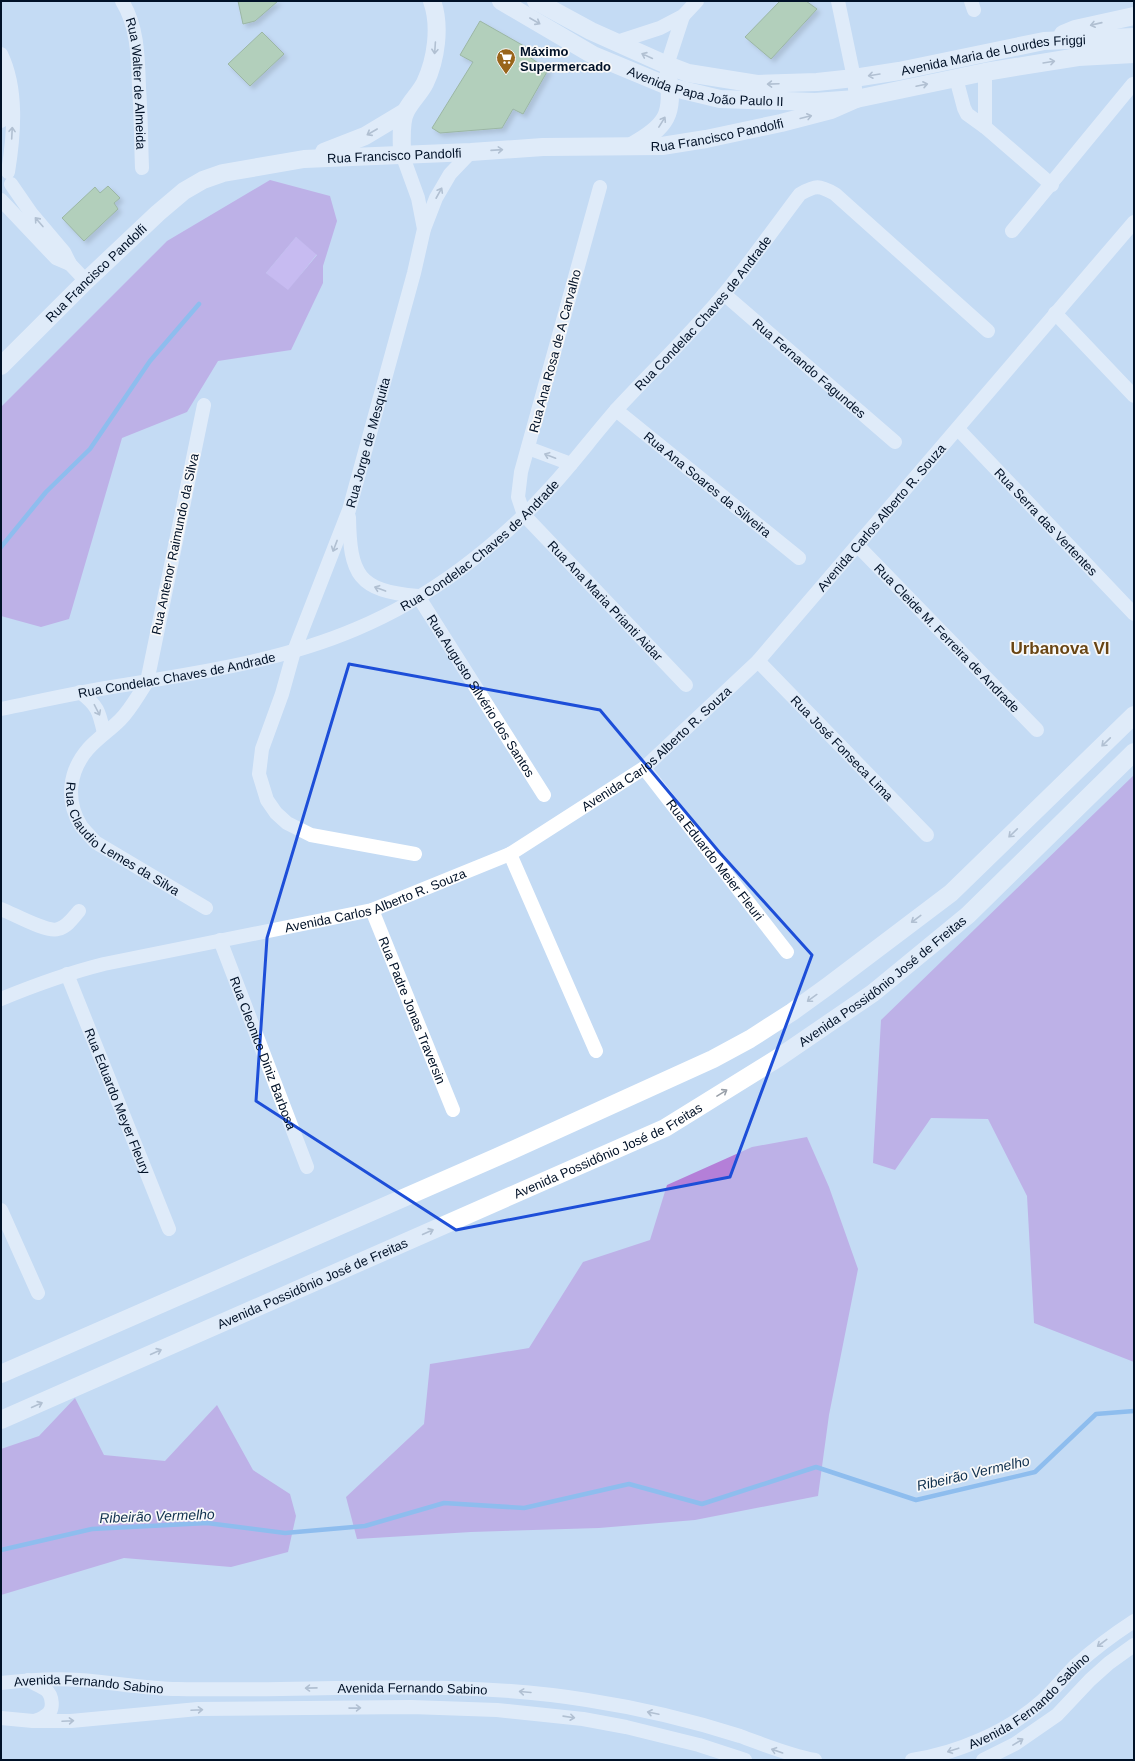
<svg xmlns="http://www.w3.org/2000/svg" width="1135" height="1761" viewBox="0 0 1135 1761" font-family="Arial,sans-serif">
	<style>
		.green { fill: #c994ee }
		.forest { fill: #b47fd8; fill-rule: evenodd }
		.lines { fill: none; stroke-linecap: round; stroke-linejoin: round }
		.stream { stroke: #4c9ae7; stroke-width: 4.5 }
		.building { fill: #9bc077; stroke: #698b44; filter: url(#shadow) }
		.minor { stroke: #fff; stroke-width: 14 }
		.tertiary { stroke: #fff; stroke-width: 18 }
		.oneway { stroke: #99a0a9 }
		.marked { fill: none; stroke: #1d4ed8; stroke-width: 3; stroke-linejoin: round }
		.labels { text-anchor: middle; dominant-baseline: central; stroke-width: 3.5; stroke-linejoin: round; paint-order: stroke }
		.poi-label { font-size: 13px; font-weight: bold; fill: #001127; stroke: #f9f9f9; text-anchor: start }
		.street-label { font-size: 13px; fill: #001127; stroke: #f9f9f9 }
		.water-label { font-size: 14px; font-style: italic; fill: #0e2f4d; stroke: #f9f9f9 }
		.district-label { font-size: 17px; font-weight: bold; fill: #694514; stroke: #f9f9f9 }
	</style>
	<defs>
		<filter id="shadow"><feDropShadow dx="3.5" dy="3.5" stdDeviation="2" flood-color="#0004"/></filter>
	</defs>
	<rect width="100%" height="100%" fill="#c4dbf4"/>
	<path class="green" d="M296 237 317 254 288 291 266 273Z"/>
	<g class="forest">
		<path d="M270 180 330 196 337 221 323 266V283L291 350 218 361 187 412 122 438 69 619 41 627 1 616V407L167 241ZM296 237 317 255 288 290 266 273Z"/>
		<path d="M1134 775V1362L1034 1323 1027 1196 988 1119 931 1118 895 1170 873 1163 881 1020Z"/>
		<path d="M807 1137 829 1187 858 1269 829 1415 818 1496 695 1520 599 1528 471 1532 357 1539 346 1497 424 1424 430 1364 529 1348 583 1262 650 1240 667 1185 752 1147Z"/>
		<path d="M75 1398 104 1455 165 1461 217 1405 253 1470 290 1494 296 1516 288 1552 231 1567 124 1558 1 1595V1449L39 1436Z"/>
	</g>
	<g class="lines">
		<g class="stream">
			<path d="M1 547 46 492 90 449 150 361 199 304"/>
			<path d="M1 1550 92 1529 207 1523 285 1533 365 1526 444 1503 524 1508 629 1484 702 1504 816 1467 916 1500 1035 1472 1096 1414 1134 1411"/>
		</g>
	</g>
	<g class="building">
		<path d="M238 1H278L255 21 243 24Z"/>
		<path d="M780 1H806L817 9 771 59 745 37Z"/>
		<path d="M480 21 531 50 528 56 548 70 523 114 513 109 502 128 440 133 432 128 473 62 460 55Z"/>
		<path d="M262 32 284 54 250 86 228 64Z"/>
		<path d="M108 186 120 198 114 203 118 209 84 241 62 218 95 187 100 193Z"/>
	</g>
	<g class="lines">
		<g class="minor">
			<path id="s1" d="M122 1C138 27 138 58 139 88 141 114 141 141 142 168"/>
			<path d="M838 1 854 78 856 99"/>
			<path d="M971 1 974 10"/>
			<path d="M617 42 660 28 683 16 697 1"/>
			<path d="M1 54C18 89 14 135 8 172"/>
			<path d="M667 65 683 16"/>
			<path d="M985 72V127"/>
			<path d="M956 78 964 108 967 114 985 127 1052 185"/>
			<path d="M1 121 3 91 7 80"/>
			<path d="M402 154 418 198 424 229"/>
			<path d="M11 184 31 213 64 252 70 264 86 281"/>
			<path id="s2" d="M600 187 521 472 518 497 524 515 686 685"/>
			<path d="M1 200 56 258 70 264"/>
			<path d="M1012 231 1133 84"/>
			<path id="s3" d="M724 294 895 442"/>
			<path d="M1055 313 1134 396"/>
			<path id="s4" d="M204 405 147 682C138 695 131 709 120 720 110 730 98 738 88 749 69 771 65 800 81 826 85 831 91 837 95 842L206 908"/>
			<path id="s5" d="M616 410 799 558"/>
			<path id="s6" d="M958 429 1134 614"/>
			<path d="M528 448 571 464"/>
			<path id="s7" d="M349 517C350 575 358 591 418 596L544 795"/>
			<path id="s8" d="M858 546 1037 730"/>
			<path id="s9" d="M758 661 927 835"/>
			<path d="M80 692C98 706 99 711 104 733"/>
			<path id="s10" d="M1 709C40 701 79 692 118 686 198 673 281 661 356 629 430 598 498 546 552 486 574 462 594 435 616 410 652 371 691 334 725 293 751 261 775 227 800 194 816 185 819 185 835 194L988 331"/>
			<path id="s11" d="M644 768 787 952"/>
			<path id="s12" d="M415 854 311 835 287 823 276 813 267 800 259 774 262 749 282 694 294 651 349 510 414 273 424 229 436 198 450 174 471 152"/>
			<path d="M510 854 596 1051"/>
			<path d="M1 909C14 914 47 933 58 929 67 927 73 918 79 911"/>
			<path id="s13" d="M372 910 453 1110"/>
			<path id="s14" d="M220 940 307 1167"/>
			<path id="s15" d="M67 974 169 1229"/>
			<path id="s16" d="M1 999C35 985 68 973 104 964L372 910 510 854 644 768 758 661 1134 222"/>
			<path d="M1 1210 38 1293"/>
			<path d="M28 1680C33 1683 40 1686 45 1689 53 1695 55 1711 45 1716 42 1719 37 1720 34 1721"/>
			<path id="s17" d="M1 1683C27 1680 53 1678 79 1680 112 1682 145 1689 178 1689 315 1692 452 1678 587 1700 639 1708 690 1720 740 1736 765 1745 788 1755 815 1760"/>
			<path d="M1 1718 33 1721H71L198 1709 411 1707 497 1710 583 1719 626 1727 699 1745 745 1760"/>
			<path id="s18" d="M912 1760C958 1753 1007 1732 1042 1701 1054 1690 1064 1677 1076 1665 1094 1649 1114 1634 1134 1621"/>
			<path d="M983 1760 1015 1744 1057 1715 1090 1680 1109 1663 1134 1645"/>
		</g>
		<g class="tertiary">
			<path id="s19" d="M501 1 593 55 670 87 720 99 815 102 856 99 985 72 1078 57 1134 54"/>
			<path id="s20" d="M536 1 591 31 667 65 688 73 757 84 817 82 854 78 899 71 1044 41 1134 37"/>
			<path d="M1063 34 1075 29 1134 16"/>
			<path d="M633 145C667 126 674 114 668 76"/>
			<path d="M324 152 365 136 405 112"/>
			<path d="M402 154C402 143 400 121 406 111 411 101 420 93 425 83 436 60 441 26 432 1"/>
			<path id="s21" d="M1 366 86 281 158 213 184 191 203 180 223 173 304 159 471 152 543 147 662 146 706 139 781 123 831 110 856 99"/>
			<path d="M1 1374 497 1157 713 1059 750 1039 792 1012 828 986 951 893 1134 715"/>
			<path id="s22" d="M1 1420 665 1128 778 1058 873 993 968 915 1134 752"/>
		</g>
	</g>
	<defs><path id="oneway-shaft" d="M-6 0H5M1.5-3L5.5 0L1.5 3" fill="none" stroke-width="1.6" stroke-linecap="round" stroke-linejoin="round"/></defs>
	<g class="oneway">
		<use href="#oneway-shaft" transform="translate(535 21) rotate(30)"/>
		<use href="#oneway-shaft" transform="translate(1096 24) rotate(167)"/>
		<use href="#oneway-shaft" transform="translate(435 48) rotate(94)"/>
		<use href="#oneway-shaft" transform="translate(647 56) rotate(-155)"/>
		<use href="#oneway-shaft" transform="translate(1049 62) rotate(-9)"/>
		<use href="#oneway-shaft" transform="translate(874 75) rotate(171)"/>
		<use href="#oneway-shaft" transform="translate(773 84) rotate(178)"/>
		<use href="#oneway-shaft" transform="translate(922 85) rotate(-12)"/>
		<use href="#oneway-shaft" transform="translate(806 117) rotate(-14)"/>
		<use href="#oneway-shaft" transform="translate(662 122) rotate(-58)"/>
		<use href="#oneway-shaft" transform="translate(372 132) rotate(150)"/>
		<use href="#oneway-shaft" transform="translate(12 133) rotate(-87)"/>
		<use href="#oneway-shaft" transform="translate(497 150) rotate(-4)"/>
		<use href="#oneway-shaft" transform="translate(439 193) rotate(-61)"/>
		<use href="#oneway-shaft" transform="translate(39 222) rotate(-131)"/>
		<use href="#oneway-shaft" transform="translate(550 456) rotate(-159)"/>
		<use href="#oneway-shaft" transform="translate(335 546) rotate(111)"/>
		<use href="#oneway-shaft" transform="translate(380 589) rotate(-160)"/>
		<use href="#oneway-shaft" transform="translate(97 710) rotate(63)"/>
		<use href="#oneway-shaft" transform="translate(1106 742) rotate(136)"/>
		<use href="#oneway-shaft" transform="translate(1013 833) rotate(136)"/>
		<use href="#oneway-shaft" transform="translate(916 919) rotate(143)"/>
		<use href="#oneway-shaft" transform="translate(812 998) rotate(144)"/>
		<use href="#oneway-shaft" transform="translate(722 1093) rotate(-32)"/>
		<use href="#oneway-shaft" transform="translate(428 1232) rotate(-24)"/>
		<use href="#oneway-shaft" transform="translate(156 1352) rotate(-24)"/>
		<use href="#oneway-shaft" transform="translate(37 1405) rotate(-24)"/>
		<use href="#oneway-shaft" transform="translate(1102 1643) rotate(143)"/>
		<use href="#oneway-shaft" transform="translate(311 1688) rotate(179)"/>
		<use href="#oneway-shaft" transform="translate(525 1692) rotate(-175)"/>
		<use href="#oneway-shaft" transform="translate(355 1708) rotate(-1)"/>
		<use href="#oneway-shaft" transform="translate(197 1710) rotate(-3)"/>
		<use href="#oneway-shaft" transform="translate(653 1713) rotate(-168)"/>
		<use href="#oneway-shaft" transform="translate(569 1717) rotate(8)"/>
		<use href="#oneway-shaft" transform="translate(68 1721) rotate(-3)"/>
		<use href="#oneway-shaft" transform="translate(1018 1742) rotate(-31)"/>
		<use href="#oneway-shaft" transform="translate(953 1750) rotate(162)"/>
		<use href="#oneway-shaft" transform="translate(777 1751) rotate(-161)"/>
	</g>
	<path d="M0 0H1135V1761H0ZM349 664 600 710 720 853 812 955 730 1177 456 1230 256 1101 267 938Z" fill="#c4dbf4" fill-opacity=".55" fill-rule="evenodd"/>
	<path class="marked" d="M349 664 600 710 720 853 812 955 730 1177 456 1230 256 1101 267 938Z"/>
	<defs>
		<g id="supermarket-pin" transform="scale(1)"><path d="M0 17L-7.5 6A9.5 9.5 0 1 1 7.5 6Z" fill="#99651b" stroke="#f9f9f9"/><path d="M-6-5.5h2.5l.6 2H6L4.5 2H-2.5L-4.4-4H-6ZM-1.5 3.2a1.3 1.3 0 1 0 .1 0ZM3 3.2a1.3 1.3 0 1 0 .1 0Z" fill="#fff"/></g>
	</defs>
	<g fill-rule="evenodd">
		<use href="#supermarket-pin" x="506" y="58"/>
	</g>
	<g class="labels">
		<g class="poi-label">
			<text x="520" y="51">Máximo<tspan x="520" dy="15">Supermercado</tspan></text>
		</g>
		<g class="street-label">
			<text stroke="none"><textPath href="#s20" startOffset="477">Avenida Maria de Lourdes Friggi</textPath></text>
			<text stroke="none"><textPath href="#s1" startOffset="85">Rua Walter de Almeida</textPath></text>
			<text stroke="none"><textPath href="#s19" startOffset="225">Avenida Papa João Paulo II</textPath></text>
			<text stroke="none"><textPath href="#s21" startOffset="793">Rua Francisco Pandolfi</textPath></text>
			<text stroke="none"><textPath href="#s21" startOffset="469">Rua Francisco Pandolfi</textPath></text>
			<text stroke="none"><textPath href="#s21" startOffset="133">Rua Francisco Pandolfi</textPath></text>
			<text stroke="none"><textPath href="#s10" startOffset="839">Rua Condelac Chaves de Andrade</textPath></text>
			<text transform="translate(555 351) rotate(-75)">Rua Ana Rosa de A Carvalho</text>
			<text stroke="none"><textPath href="#s3" startOffset="113">Rua Fernando Fagundes</textPath></text>
			<text stroke="none"><textPath href="#s12" startOffset="540">Rua Jorge de Mesquita</textPath></text>
			<text stroke="none"><textPath href="#s5" startOffset="118">Rua Ana Soares da Silveira</textPath></text>
			<text stroke="none"><textPath href="#s16" startOffset="1036">Avenida Carlos Alberto R. Souza</textPath></text>
			<text stroke="none"><textPath href="#s6" startOffset="128">Rua Serra das Vertentes</textPath></text>
			<text stroke="none"><textPath href="#s10" startOffset="515">Rua Condelac Chaves de Andrade</textPath></text>
			<text transform="translate(175 544) rotate(-78)">Rua Antenor Raimundo da Silva</text>
			<text stroke="none"><textPath href="#s2" startOffset="458">Rua Ana Maria Prianti Aidar</textPath></text>
			<text stroke="none"><textPath href="#s8" startOffset="128">Rua Cleide M. Ferreira de Andrade</textPath></text>
			<text stroke="none"><textPath href="#s10" startOffset="179">Rua Condelac Chaves de Andrade</textPath></text>
			<text stroke="none"><textPath href="#s7" startOffset="241">Rua Augusto Silvério dos Santos</textPath></text>
			<text stroke="none"><textPath href="#s16" startOffset="712">Avenida Carlos Alberto R. Souza</textPath></text>
			<text stroke="none"><textPath href="#s9" startOffset="121">Rua José Fonseca Lima</textPath></text>
			<text stroke="none"><textPath href="#s4" startOffset="492">Rua Claudio Lemes da Silva</textPath></text>
			<text stroke="none"><textPath href="#s11" startOffset="116">Rua Eduardo Meier Fleuri</textPath></text>
			<text stroke="none"><textPath href="#s16" startOffset="388">Avenida Carlos Alberto R. Souza</textPath></text>
			<text stroke="none"><textPath href="#s22" startOffset="988">Avenida Possidônio José de Freitas</textPath></text>
			<text stroke="none"><textPath href="#s13" startOffset="108">Rua Padre Jonas Traversin</textPath></text>
			<text stroke="none"><textPath href="#s14" startOffset="121">Rua Cleonice Diniz Barbosa</textPath></text>
			<text stroke="none"><textPath href="#s15" startOffset="137">Rua Eduardo Meyer Fleury</textPath></text>
			<text stroke="none"><textPath href="#s22" startOffset="664">Avenida Possidônio José de Freitas</textPath></text>
			<text stroke="none"><textPath href="#s22" startOffset="340">Avenida Possidônio José de Freitas</textPath></text>
			<text stroke="none"><textPath href="#s17" startOffset="88">Avenida Fernando Sabino</textPath></text>
			<text stroke="none"><textPath href="#s17" startOffset="412">Avenida Fernando Sabino</textPath></text>
			<text stroke="none"><textPath href="#s18" startOffset="134">Avenida Fernando Sabino</textPath></text>
		</g>
		<g class="water-label">
			<text transform="translate(973 1473) rotate(-13)">Ribeirão Vermelho</text>
			<text transform="translate(157 1516) rotate(-2)">Ribeirão Vermelho</text>
		</g>
		<g class="district-label">
			<text x="1060" y="648">Urbanova VI</text>
		</g>
	</g>
	<rect width="1135" height="1761" fill="none" stroke="#001127" stroke-width="4"/>
</svg>
